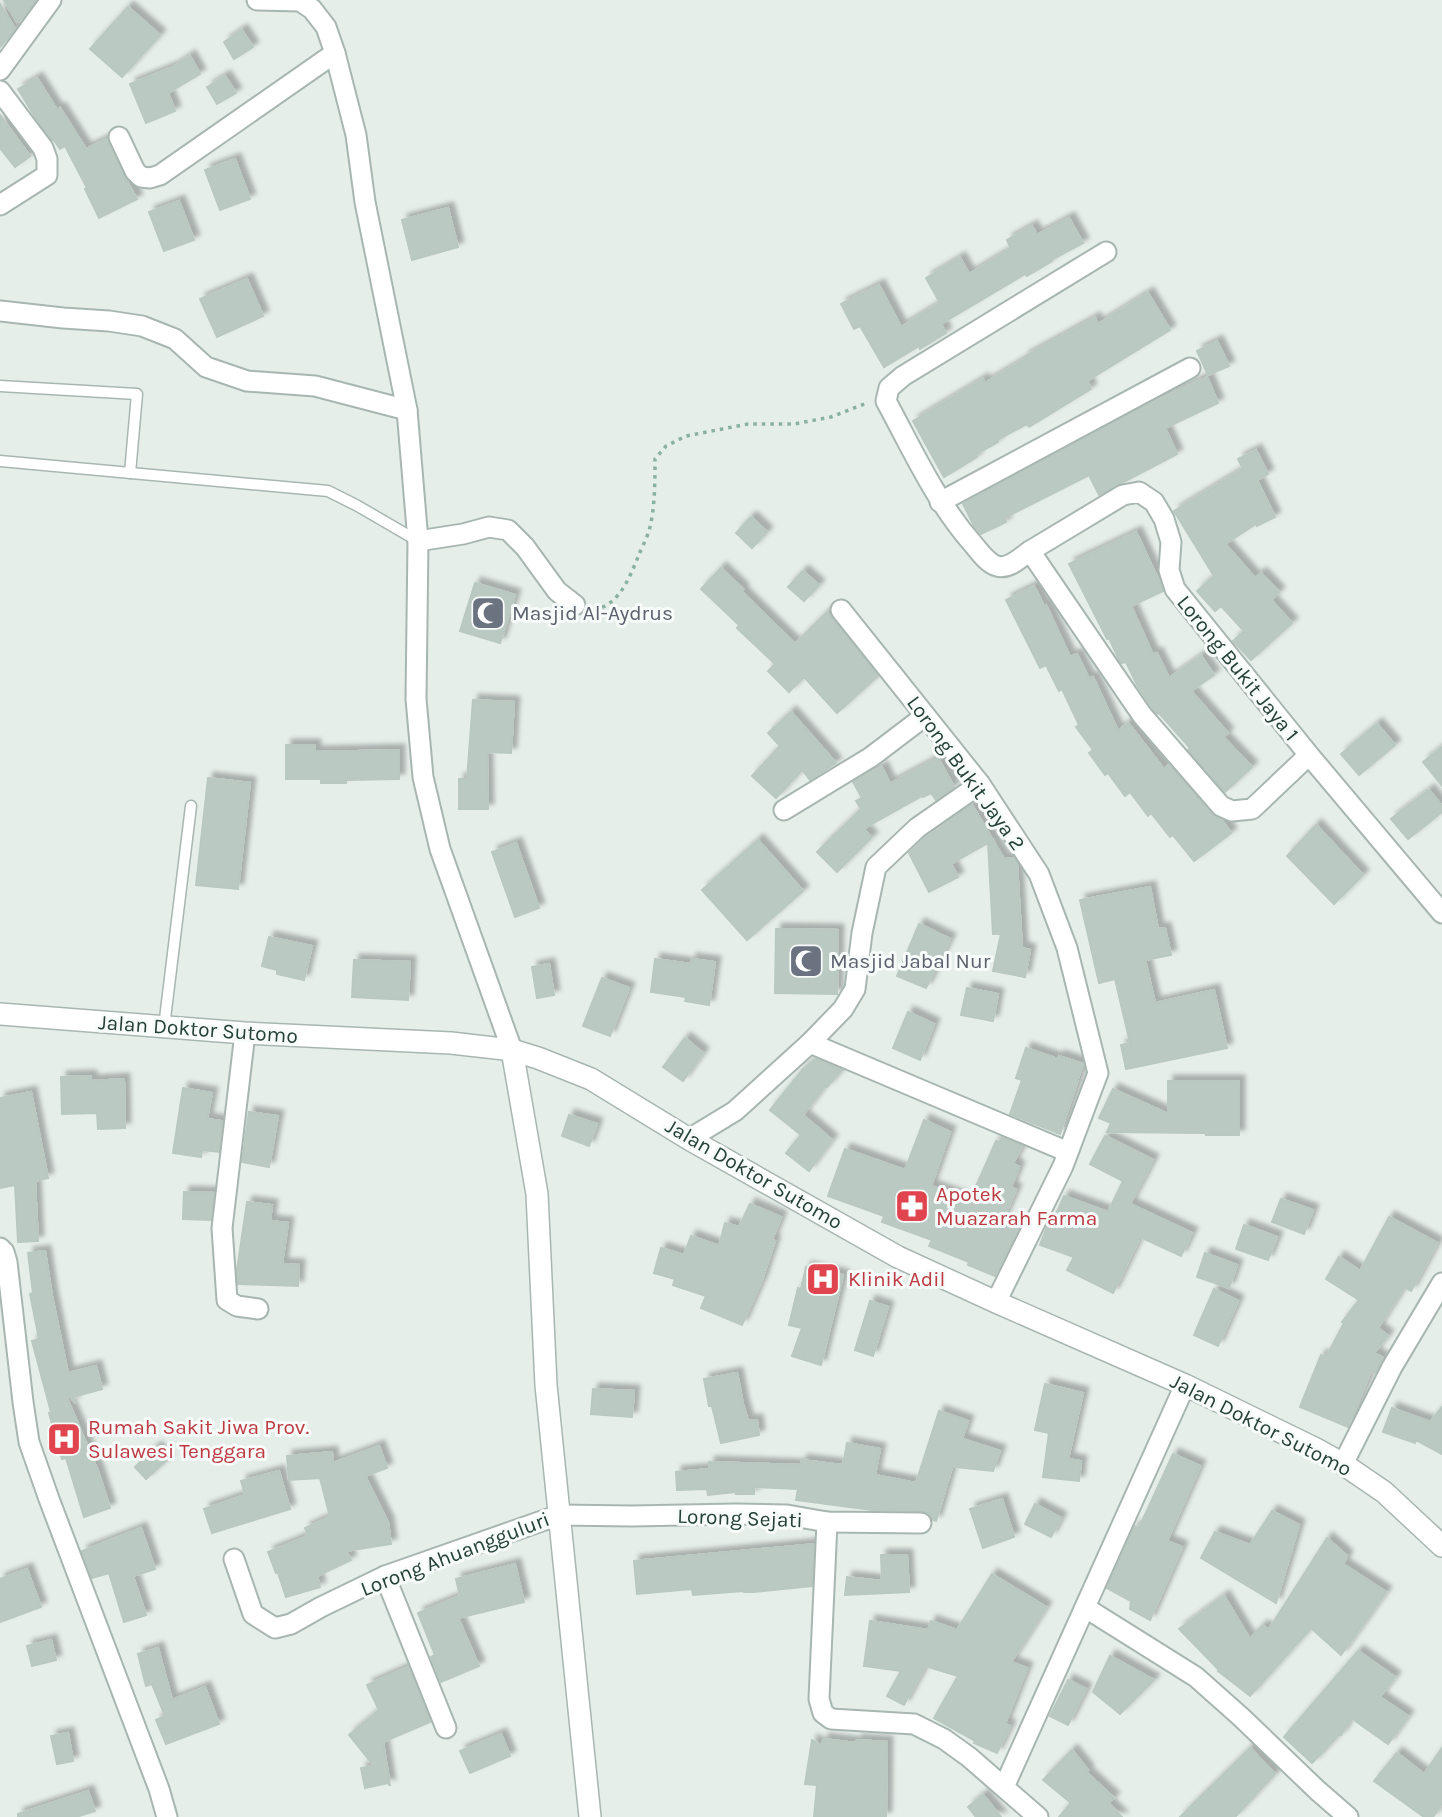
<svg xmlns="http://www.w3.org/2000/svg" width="1442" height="1817" viewBox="0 0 1442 1817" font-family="Karla,sans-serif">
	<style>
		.building { fill: #bbc9c3; stroke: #b9c8c1; stroke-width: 2; filter: url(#shadow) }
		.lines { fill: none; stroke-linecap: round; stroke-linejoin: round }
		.service-casing { stroke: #a8b6b1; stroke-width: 13 }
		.minor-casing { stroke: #a8b6b1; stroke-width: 23 }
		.tertiary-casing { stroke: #a8b6b1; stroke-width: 24 }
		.path { stroke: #88b1a1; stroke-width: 3.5; stroke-dasharray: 3.5 5; stroke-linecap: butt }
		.service { stroke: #fff; stroke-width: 10 }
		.minor { stroke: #fff; stroke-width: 19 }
		.tertiary { stroke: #fff; stroke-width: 21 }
		.labels { text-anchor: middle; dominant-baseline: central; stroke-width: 6; stroke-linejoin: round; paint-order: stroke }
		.worship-label { font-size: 21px; fill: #5b616d; stroke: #f7fbf9; text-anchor: start }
		.street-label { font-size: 21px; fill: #254037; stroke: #f7fbf9 }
		.health-label { font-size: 21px; fill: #be3a42; stroke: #f7fbf9; text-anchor: start }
	</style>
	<defs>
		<filter id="shadow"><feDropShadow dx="5.5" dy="-5.5" stdDeviation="2" flood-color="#0004"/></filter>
	</defs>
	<rect width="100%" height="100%" fill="#e6eeea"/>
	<g class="building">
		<path d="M4 0H36L21 20 17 22Z"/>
		<path d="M0 4 15 29 0 47Z"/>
		<path d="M128 7 160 35 122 77 90 49Z"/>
		<path d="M242 30 253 47 234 59 224 42Z"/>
		<path d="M190 56 200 74 168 93 175 111 146 123 130 84 173 67Z"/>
		<path d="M225 76 236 93 217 104 207 87Z"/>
		<path d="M37 78 57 110 60 108 86 149 107 139 124 176 137 199 99 218 85 189 87 188 65 146 60 149 53 139 52 140 37 120 18 89Z"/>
		<path d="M0 115 30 156 15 167 0 148Z"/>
		<path d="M235 159 250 199 220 210 205 170Z"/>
		<path d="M179 201 194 240 164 251 149 212Z"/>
		<path d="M448 208 458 247 412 260 402 220Z"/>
		<path d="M1069 218 1083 243 1051 260 1052 261 1027 276 1025 274 941 324 946 333 920 349 919 346 884 367 860 326 854 329 841 304 879 285 901 327 940 303 926 278 960 258 969 274 1011 249 1007 240 1032 226 1037 235Z"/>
		<path d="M247 279 263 316 217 337 200 299Z"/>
		<path d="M1148 293 1170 330 1087 381 1091 389 1029 427 1027 424 997 440 998 442 976 454 977 457 944 477 913 421 983 379 985 383 1025 359 1024 357 1095 318 1098 324Z"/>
		<path d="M1217 341 1229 366 1208 375 1197 351Z"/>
		<path d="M1207 377 1218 403 1165 428 1177 454 1099 495 1089 475 1004 518 1006 522 981 534 974 526 963 504 1139 409Z"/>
		<path d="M1256 450 1268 474 1257 480 1275 517 1257 526 1256 524 1225 544 1255 578 1261 573 1279 592 1271 600 1292 623 1251 660 1233 641 1244 631 1221 606 1215 611 1197 591 1214 576 1174 511 1243 469 1238 459Z"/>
		<path d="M751 517 767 532 752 548 736 533Z"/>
		<path d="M1136 532 1159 581 1163 591 1131 606 1153 655 1157 653 1169 678 1201 656 1214 675 1191 691 1228 733 1223 737 1252 767 1225 792 1188 750 1190 748 1159 713 1157 714 1152 708 1137 685 1126 662 1122 663 1120 662 1109 638 1107 639 1069 564Z"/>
		<path d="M721 568 743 589 741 591 795 644 827 612 878 676 837 713 804 677 789 692 768 671 775 664 737 628 739 625 701 589Z"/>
		<path d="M803 571 819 585 804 601 788 587Z"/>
		<path d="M475 583 515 595 500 643 460 631Z"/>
		<path d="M1034 586 1044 606 1046 605 1070 657 1077 654 1089 679 1093 677 1118 731 1128 723 1164 769 1169 765 1212 814 1221 819 1231 833 1194 861 1173 835 1170 837 1151 813 1148 816 1130 792 1125 796 1108 773 1105 775 1089 753 1093 750 1076 727 1079 725 1062 689 1059 691 1046 665 1040 668 1006 600Z"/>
		<path d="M473 700 514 702 511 753 487 752 488 809H459V779H467Z"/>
		<path d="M791 712 836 763 810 780 802 770 776 798 752 776 780 746 768 733Z"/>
		<path d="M1377 724 1395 745 1359 775 1341 754Z"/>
		<path d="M286 745H315V752L399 750V779L346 780V783H321V779H286Z"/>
		<path d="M1442 747V786L1423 762Z"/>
		<path d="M938 758 954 787 936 800 931 793 923 797 922 796 863 829 872 837 837 872 817 852 861 809 856 801 862 798 853 782 882 767 890 784Z"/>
		<path d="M208 778 250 783 238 889 196 885Z"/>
		<path d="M1429 790 1442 806V812L1408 839 1391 819Z"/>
		<path d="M972 805 1004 859 1014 858 1017 863 1022 948 1030 950 1025 977 993 971 1001 934H993L988 843 951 864 958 877 929 892 909 853 925 838 949 823 948 821Z"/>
		<path d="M1316 825 1363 875 1334 904 1287 856Z"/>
		<path d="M758 840 803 891 747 940 702 890Z"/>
		<path d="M516 843 539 908 515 917 492 852Z"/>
		<path d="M1150 887 1158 929 1165 928 1171 955 1145 960 1155 1003 1214 990 1227 1048 1126 1069 1121 1045 1130 1043 1115 979 1099 983 1080 900Z"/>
		<path d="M919 924 950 939 926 988 897 976Z"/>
		<path d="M776 929 838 930 837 994 775 993Z"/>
		<path d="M269 937 312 946 304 980 277 974V970L262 966Z"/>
		<path d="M655 959 691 964V959L715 962 709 1005 685 1001 686 997 651 992Z"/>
		<path d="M354 960 410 962 408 1000 352 997Z"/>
		<path d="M549 964 554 995 537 998 532 967Z"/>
		<path d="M602 978 629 988 610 1036 583 1026Z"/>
		<path d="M967 988 998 994 993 1021 961 1015Z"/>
		<path d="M908 1012 934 1024 920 1060 893 1048Z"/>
		<path d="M685 1038 703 1053 683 1081 663 1067Z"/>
		<path d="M1026 1048 1058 1059 1059 1056 1083 1064 1060 1134 1010 1114 1022 1080 1016 1078Z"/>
		<path d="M816 1059 842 1070 827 1087 825 1086 803 1115 832 1140 809 1171 786 1153 801 1135 770 1110 803 1069Z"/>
		<path d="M91 1076V1081L124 1079 125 1128 98 1129 97 1113 62 1114 61 1077Z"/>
		<path d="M1168 1081H1239V1135H1206V1133L1107 1132 1111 1123 1099 1118 1113 1089 1168 1114Z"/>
		<path d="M183 1088 212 1093 207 1119 222 1121 219 1152 202 1150 201 1157 173 1153Z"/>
		<path d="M31 1092 48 1178 35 1181 38 1241 18 1242 15 1185 0 1188V1098Z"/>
		<path d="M249 1112 278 1116 269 1167 242 1162Z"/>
		<path d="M569 1115 597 1124 589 1146 562 1136Z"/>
		<path d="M924 1120 950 1132 931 1186 970 1200 996 1141 1000 1142 1002 1137 1022 1146 1013 1163 1019 1167 1011 1187 1016 1190 1002 1221 1018 1227 995 1276 968 1265 969 1262 929 1246 932 1240 882 1222 884 1216 828 1196 845 1149 905 1170Z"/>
		<path d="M1105 1136 1153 1160 1130 1204 1192 1233 1181 1256 1140 1237 1113 1293 1067 1270 1074 1257 1040 1245 1047 1227 1050 1220 1053 1221 1064 1196 1108 1212 1123 1181 1090 1164Z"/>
		<path d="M184 1192 214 1193 211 1220 183 1219Z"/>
		<path d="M1281 1199 1313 1210 1304 1234 1272 1222Z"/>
		<path d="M247 1202 272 1205 270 1221 288 1223 282 1264 299 1265 298 1286 238 1284 237 1270Z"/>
		<path d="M750 1204 781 1217 772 1240 775 1241 762 1280 742 1325 701 1308 706 1296 673 1285 675 1279 654 1273 661 1248 684 1255 691 1236 719 1246 725 1223 739 1227Z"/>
		<path d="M1389 1217 1437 1243 1411 1291 1404 1287 1378 1328 1388 1336 1374 1353 1383 1358 1375 1373 1371 1371 1348 1427 1300 1407 1321 1355 1326 1357 1344 1323 1342 1322 1359 1300 1326 1279 1339 1257 1360 1271Z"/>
		<path d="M1244 1225 1277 1237 1268 1260 1236 1249Z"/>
		<path d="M45 1251 52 1296 68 1373 96 1366 102 1389 73 1397 74 1401 64 1391 98 1471 110 1508 84 1517 66 1458 62 1459 49 1413 51 1412 32 1341 39 1339 30 1294 33 1293 28 1253Z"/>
		<path d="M1205 1253 1237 1265 1229 1288 1197 1277Z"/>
		<path d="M806 1267 843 1275 821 1365 792 1356 802 1328 789 1325 798 1288 801 1289Z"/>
		<path d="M1214 1289 1238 1301 1218 1346 1194 1335Z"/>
		<path d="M870 1301 888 1307 873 1356 855 1350Z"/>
		<path d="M737 1373 743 1404 748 1421 757 1420 759 1435 721 1443 712 1406H709L704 1379Z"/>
		<path d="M1045 1384 1083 1393 1068 1459 1081 1461 1079 1481 1043 1477 1049 1433 1035 1430Z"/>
		<path d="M593 1389 634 1391 632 1417 591 1414Z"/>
		<path d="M1442 1407V1454L1416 1440 1415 1443 1383 1432 1392 1408 1430 1422Z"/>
		<path d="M939 1411 968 1421 962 1439 1000 1451 993 1471 956 1467 954 1461 936 1521 933 1520 928 1513 922 1511 872 1510 796 1500 798 1489 754 1487V1494H736V1492L708 1495 707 1489 677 1490 676 1472 710 1469 709 1462 801 1465 802 1460 843 1465 847 1443 880 1449 875 1475 916 1483Z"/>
		<path d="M379 1446 387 1468 365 1476 388 1522 391 1544 346 1551 351 1560 317 1576 320 1587 286 1597 278 1573H276L268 1552 308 1536 305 1528 330 1517 320 1478 289 1480 287 1456 332 1452 333 1463Z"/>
		<path d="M156 1447 168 1459 146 1479 135 1467Z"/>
		<path d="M1173 1454 1200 1466 1167 1541 1182 1547 1150 1620 1130 1609 1131 1601 1107 1588 1135 1526 1139 1528Z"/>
		<path d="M279 1471 290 1509 212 1533 204 1509 245 1495 241 1481Z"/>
		<path d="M1002 1499 1014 1537 983 1548 970 1509Z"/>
		<path d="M1035 1504 1061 1518 1051 1537 1025 1524Z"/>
		<path d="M1272 1511 1299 1525 1276 1603 1201 1558 1215 1532 1250 1545Z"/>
		<path d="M141 1528 155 1569 133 1576 146 1615 124 1622 109 1573 92 1578 82 1551Z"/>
		<path d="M1327 1538 1347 1556 1343 1564 1386 1592 1341 1655 1311 1628 1250 1696 1218 1671 1219 1670 1179 1629 1224 1596 1250 1639 1262 1626 1269 1629Z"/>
		<path d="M814 1544 812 1586 754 1592H744L743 1591 693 1595 692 1589 637 1594 634 1561Z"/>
		<path d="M881 1555H907L909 1592 845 1595 847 1577 882 1581Z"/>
		<path d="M515 1564 524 1602 458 1618 479 1666 441 1682 431 1657 435 1655 418 1613 460 1596 456 1579Z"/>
		<path d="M27 1569 41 1607 0 1622V1579Z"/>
		<path d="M992 1574 1046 1607 1011 1662 1027 1668 1005 1724 1010 1726 997 1753 974 1743 975 1741 934 1718 958 1676 925 1666 904 1705 887 1696 901 1671 864 1666 870 1621 928 1630 931 1621 957 1630Z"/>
		<path d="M51 1640 56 1660 32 1666 27 1646Z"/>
		<path d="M158 1648 172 1700 205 1687 219 1724 166 1744 156 1720 165 1716 152 1684 146 1686 138 1654Z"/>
		<path d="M1358 1651 1395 1677 1380 1697 1408 1716 1388 1744 1351 1718 1341 1735 1340 1734 1312 1763 1284 1737Z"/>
		<path d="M1110 1656 1154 1680 1120 1714 1093 1692Z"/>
		<path d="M408 1667 430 1722 383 1742 390 1786 388 1783 365 1788 361 1768 374 1766 349 1735 379 1710 367 1685Z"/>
		<path d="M1068 1680 1086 1689 1068 1725 1050 1716Z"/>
		<path d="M68 1733 73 1761 57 1764 51 1736Z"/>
		<path d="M501 1734 510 1756 470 1773 460 1751Z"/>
		<path d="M824 1739 856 1743 857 1740 887 1742 886 1817H814L817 1785 805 1784 812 1740 821 1745Z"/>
		<path d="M1250 1748 1275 1774 1235 1817H1180Z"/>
		<path d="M1442 1748V1804L1433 1817H1424L1374 1781 1397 1753 1424 1774Z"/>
		<path d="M1072 1750 1088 1770 1086 1772 1114 1798 1108 1803 1122 1817H1059L1071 1803 1043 1780Z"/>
		<path d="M88 1791 95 1811 76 1817H18V1814Z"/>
		<path d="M983 1795 1001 1817H976L968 1807Z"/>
	</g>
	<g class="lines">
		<g class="service-casing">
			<g id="service">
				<path d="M0 386 137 394 130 473"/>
				<path d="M0 461 328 491 356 505 418 541"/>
				<path d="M164 1027 191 806"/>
			</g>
		</g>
		<g class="minor-casing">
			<g id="minor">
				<path d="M257 0 300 1 312 9 326 27 335 53 356 135 365 202 407 410 418 541 416 699 423 777 440 849 512 1050"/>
				<path d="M0 70 51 0"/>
				<path d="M0 91 43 148 47 159V175L0 205"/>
				<path d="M119 137 135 171 141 177 150 178 160 175 335 53"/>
				<path d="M0 311 63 318 109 321 142 326 175 339 206 367 247 381 315 386 407 410"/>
				<path d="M940 502 1190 368"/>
				<path d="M418 541 463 534 489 527 508 530 525 547 557 591 575 605"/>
				<path d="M1030 551C1021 557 1009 570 997 566 987 563 980 552 973 544 936 502 913 451 886 401L889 388 903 376 1106 252"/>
				<path d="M841 610 980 784 1039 874 1067 948 1098 1073 1063 1166 996 1302"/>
				<path d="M1309 755 1252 809 1232 811 1221 806 1142 715 1030 551 1123 495 1139 492 1154 502 1164 519 1171 542 1169 570 1175 589 1309 755 1442 913"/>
				<path d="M784 810 871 757 925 716"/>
				<path d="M245 1033 222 1228 227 1300 237 1306 258 1309"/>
				<path d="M810 1043 843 1009 855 989 862 933 876 867 917 828 980 784"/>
				<path d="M689 1139 735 1111 810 1043 1068 1152"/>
				<path d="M0 1248 4 1252 7 1262 23 1402 29 1442 49 1499 159 1789 167 1817"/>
				<path d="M1343 1464 1392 1367 1442 1283"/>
				<path d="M827 1522 819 1699 823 1713 831 1719 914 1724 944 1739 969 1757 1038 1817"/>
				<path d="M234 1559 253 1614 275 1628 291 1624 321 1607 385 1576 559 1515 632 1516 736 1514 787 1515 827 1522 921 1523"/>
				<path d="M385 1576 446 1728"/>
				<path d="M1086 1608 1196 1677 1241 1717 1317 1790 1348 1817"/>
				<path d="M1004 1787 1185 1385"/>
			</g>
		</g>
		<g class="tertiary-casing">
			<g id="tertiary">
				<path d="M0 1014 245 1033 451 1043 512 1050 538 1058 591 1079 689 1139 898 1257 996 1302 1185 1385 1316 1449 1343 1464 1384 1492 1442 1546"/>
				<path d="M512 1050 537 1194 546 1385 590 1817"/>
			</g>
		</g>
		<path class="path" d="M594 610C619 605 629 579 638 557 641 549 646 540 649 531 655 509 655 482 655 459L666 446 686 436 748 424H794L831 417 867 403"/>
		<use href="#service" class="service"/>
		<use href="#minor" class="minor"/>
		<use href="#tertiary" class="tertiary"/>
	</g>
	<defs>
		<g id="mosque-square" transform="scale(1.75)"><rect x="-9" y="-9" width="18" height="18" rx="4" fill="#6b7280" stroke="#f7fbf9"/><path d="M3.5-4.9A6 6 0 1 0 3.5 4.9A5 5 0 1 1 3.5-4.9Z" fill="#fff"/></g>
		<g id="pharmacy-square" transform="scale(1.75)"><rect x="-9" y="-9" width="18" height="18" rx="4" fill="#e0444e" stroke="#f7fbf9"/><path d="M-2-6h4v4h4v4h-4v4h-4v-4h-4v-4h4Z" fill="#fff"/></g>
		<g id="hospital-square" transform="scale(1.75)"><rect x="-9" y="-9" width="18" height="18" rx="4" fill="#e0444e" stroke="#f7fbf9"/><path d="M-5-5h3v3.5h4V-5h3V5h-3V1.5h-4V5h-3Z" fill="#fff"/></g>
	</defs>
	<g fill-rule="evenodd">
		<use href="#mosque-square" x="488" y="613"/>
		<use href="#mosque-square" x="806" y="961"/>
		<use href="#pharmacy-square" x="912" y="1206"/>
		<use href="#hospital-square" x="823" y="1279"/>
		<use href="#hospital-square" x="64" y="1439"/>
	</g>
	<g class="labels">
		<g class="worship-label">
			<text x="512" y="613">Masjid Al-Aydrus</text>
			<text x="830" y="961">Masjid Jabal Nur</text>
		</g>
		<g class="street-label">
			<text transform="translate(1238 668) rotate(51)">Lorong Bukit Jaya 1</text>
			<text transform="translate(966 773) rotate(54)">Lorong Bukit Jaya 2</text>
			<text transform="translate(198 1029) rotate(4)">Jalan Doktor Sutomo</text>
			<text transform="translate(754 1174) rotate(30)">Jalan Doktor Sutomo</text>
			<text transform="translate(1261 1425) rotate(27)">Jalan Doktor Sutomo</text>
			<text transform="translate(740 1518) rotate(2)">Lorong Sejati</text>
			<text transform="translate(455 1554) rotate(-21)">Lorong Ahuangguluri</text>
		</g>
		<g class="health-label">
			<text x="936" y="1194">Apotek<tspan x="936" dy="24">Muazarah Farma</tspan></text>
			<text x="848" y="1279">Klinik Adil</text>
			<text x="88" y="1427">Rumah Sakit Jiwa Prov.<tspan x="88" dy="24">Sulawesi Tenggara</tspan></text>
		</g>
	</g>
</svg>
